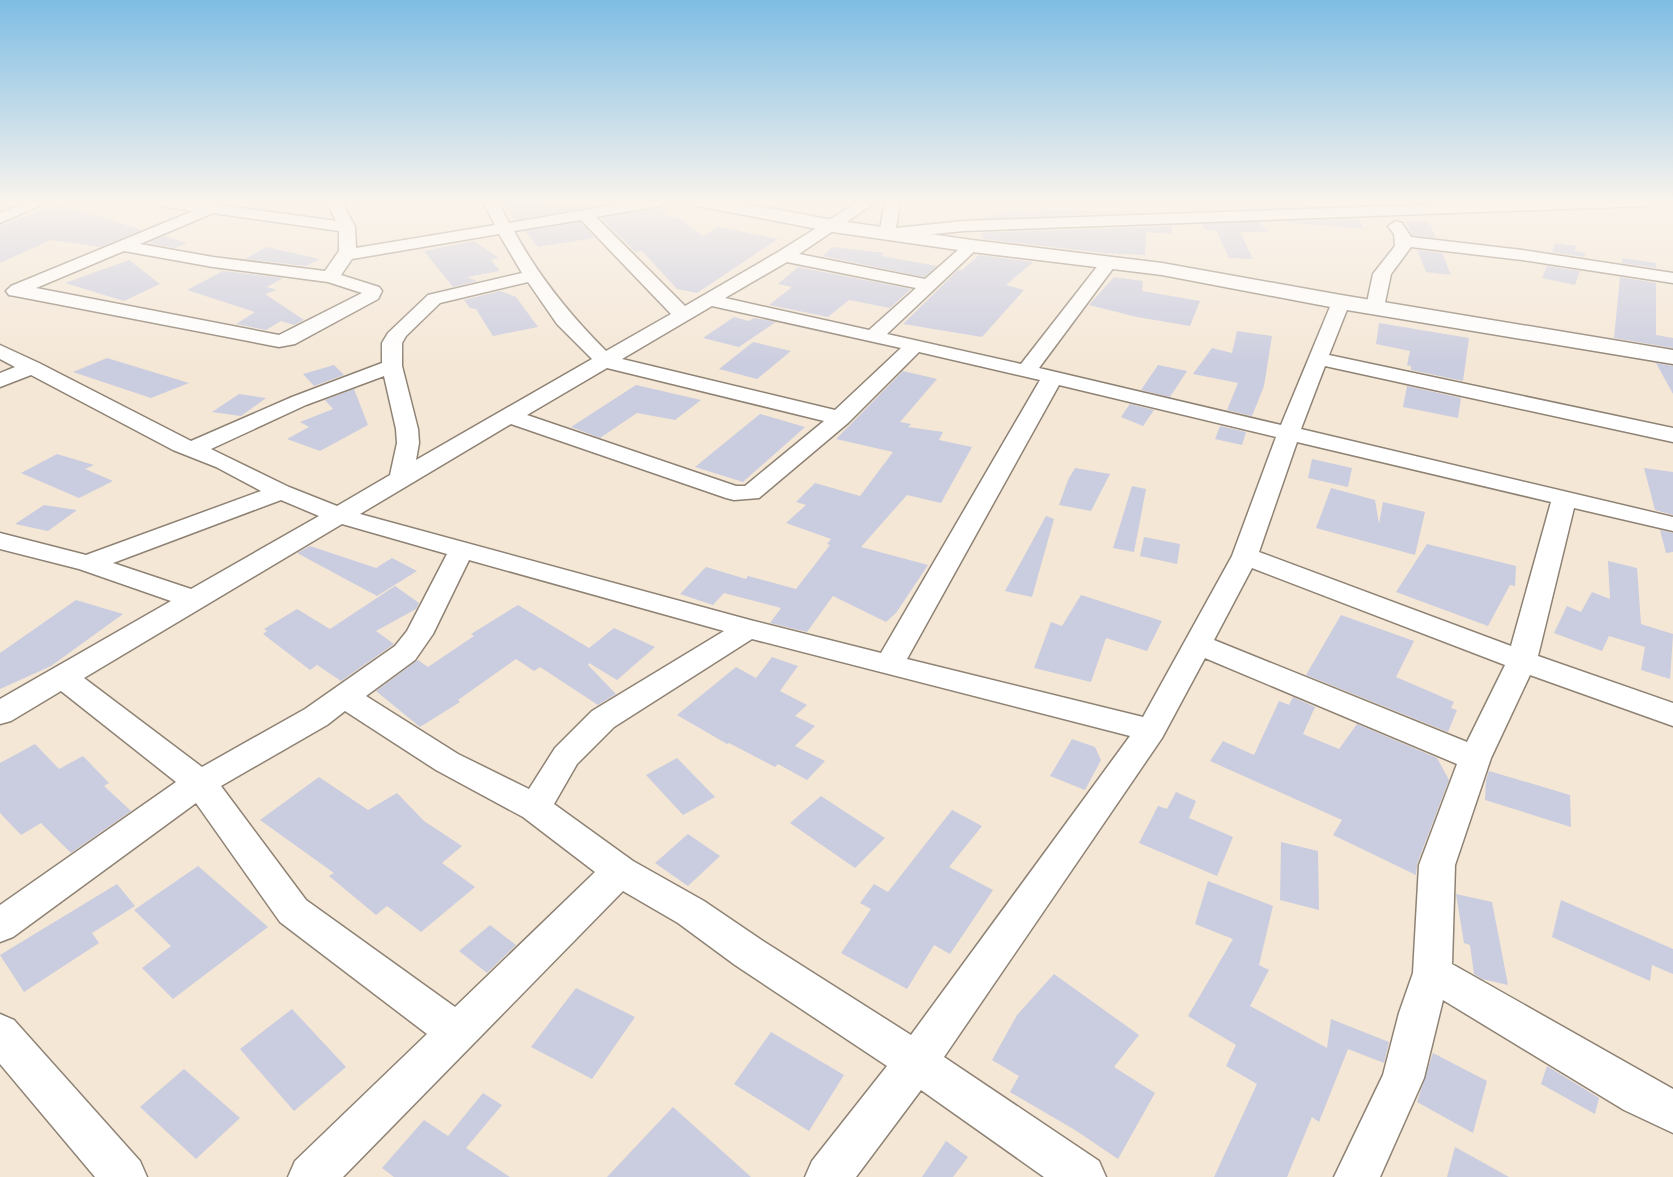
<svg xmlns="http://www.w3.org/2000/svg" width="1673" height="1177" viewBox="0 0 1673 1177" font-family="'Golos Text',sans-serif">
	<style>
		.building { fill: #caccdf }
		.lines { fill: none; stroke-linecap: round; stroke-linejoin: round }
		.street-casing { stroke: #8e8274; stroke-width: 3 }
		.secondary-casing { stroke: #8e8274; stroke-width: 3 }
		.street { fill: #fff; fill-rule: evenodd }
		.secondary { fill: #fff; fill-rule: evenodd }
	</style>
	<rect width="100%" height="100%" fill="#f4e7d6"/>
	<g class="building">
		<path d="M501 202H546L549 205 561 203 565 206 586 202 606 204 515 220Z"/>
		<path d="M56 204 142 230 101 247 51 240 0 263V226Z"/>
		<path d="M668 206 666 216 679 218 703 236 719 227 778 239 697 293 677 289 642 251 635 252 601 218Z"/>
		<path d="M1039 210 1142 212 979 218 1015 211 1037 213Z"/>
		<path d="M1359 219 1364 229 1282 222Z"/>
		<path d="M1405 221 1429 222 1436 238 1412 235Z"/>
		<path d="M580 222 595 238 538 247 525 231Z"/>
		<path d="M1258 222 1269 232H1240L1253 259 1229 258 1216 230H1205L1202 224Z"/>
		<path d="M1172 226V234L1146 232 1145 255 1103 253 984 239 980 233Z"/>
		<path d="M164 236 187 243 175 248 148 243Z"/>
		<path d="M474 241 499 258 491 260 500 271 467 277 477 281 453 287 424 251Z"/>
		<path d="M1555 243 1576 246 1575 251 1585 253 1584 257 1552 252Z"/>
		<path d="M266 247 320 259 306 266 245 259Z"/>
		<path d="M832 247 884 253 881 256 937 266 924 277 823 256Z"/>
		<path d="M1417 250 1442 253 1451 275 1426 272Z"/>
		<path d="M979 255 1033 262 1006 285 1024 290 982 337 903 324 958 270H962Z"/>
		<path d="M1622 258 1656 263V268L1622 263Z"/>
		<path d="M129 260 160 284 124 301 65 283Z"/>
		<path d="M1547 266 1580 271 1575 285 1542 278Z"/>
		<path d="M798 267 911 289 890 308 849 300 828 317 769 305 792 287 778 284Z"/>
		<path d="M223 271 283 278 267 287 277 290 265 294 304 320 294 325 281 321 266 330 236 324 255 312 187 290Z"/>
		<path d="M1114 277 1143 281 1142 291 1200 301 1190 326 1137 317 1089 305Z"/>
		<path d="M1620 277 1656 283V335L1673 338V348L1614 338Z"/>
		<path d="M500 291 516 297 538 327 493 336 476 309 470 308 464 300Z"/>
		<path d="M734 317 749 321 754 318 776 322 739 347 703 338Z"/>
		<path d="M1379 323 1469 338 1463 381 1411 370V366L1407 365 1410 351 1376 344Z"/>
		<path d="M1237 331 1272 336 1264 386 1252 416 1227 410 1238 383 1193 374 1212 348 1232 353Z"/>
		<path d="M753 342 791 351 757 379 719 369Z"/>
		<path d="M107 358 189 383 151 398 73 372Z"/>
		<path d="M1656 363 1673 366V394Z"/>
		<path d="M334 365 344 375 314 386 303 374Z"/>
		<path d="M1158 365 1187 371 1170 397 1141 390Z"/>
		<path d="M903 371 937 379 900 422 911 424 908 427 943 432 939 440 972 447 941 503 907 495 861 547 928 565 896 613 886 622 833 596 807 632 770 623 781 608 724 593 713 605 680 594 706 567 746 579 748 576 796 589 830 545 827 544 831 539 786 523 806 505 796 502 815 483 860 496 893 452 836 439Z"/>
		<path d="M636 385 701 400 675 420 637 413 600 438 571 427Z"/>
		<path d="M1407 386 1461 398 1458 418 1403 407Z"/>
		<path d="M354 389 368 425 320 451 287 439 309 427 300 422 333 409 325 400Z"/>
		<path d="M239 394 266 398 241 416 212 412Z"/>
		<path d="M1130 404 1154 410 1143 426 1121 417Z"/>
		<path d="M760 414 805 427 743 482 695 467Z"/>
		<path d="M1220 426 1246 432 1242 445 1215 439Z"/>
		<path d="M57 454 94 465 85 469 113 481 79 498 21 473Z"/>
		<path d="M1312 459 1352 468 1348 487 1308 478Z"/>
		<path d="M1075 468 1110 474 1091 511 1059 505 1068 480Z"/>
		<path d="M1644 468 1673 472V515L1655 510Z"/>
		<path d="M1132 486 1146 489 1134 552 1113 548Z"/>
		<path d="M1331 488 1375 500 1379 524 1383 502 1425 512 1415 555 1316 528Z"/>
		<path d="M44 505 77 510 48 531 15 524Z"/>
		<path d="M1046 516 1054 519 1032 597 1005 591Z"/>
		<path d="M1660 530 1673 533V552L1666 553Z"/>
		<path d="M1144 537 1180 544 1177 564 1140 556Z"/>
		<path d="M1427 544 1516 566 1515 586 1510 585 1488 626 1396 592Z"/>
		<path d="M310 546 376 568 392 558 417 571 377 596 297 553Z"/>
		<path d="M1608 561 1637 568 1641 624 1673 634 1670 679 1641 670 1645 647 1609 636 1602 651 1554 633 1567 606 1581 612 1592 592 1610 599Z"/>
		<path d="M395 586 419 603 416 609 376 631 394 644 341 681 317 665 310 670 263 634 267 631 264 629 297 609 330 629Z"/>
		<path d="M1081 595 1162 621 1147 651 1106 638 1091 682 1034 668 1051 622 1062 626Z"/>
		<path d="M76 600 123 614 51 666 0 689V653Z"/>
		<path d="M518 605 589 648 614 628 655 647 617 680 589 663 588 665 616 694 598 705 540 667 534 671 516 659 458 700 460 702 420 727 376 691 418 660 428 667 474 636 471 634Z"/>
		<path d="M1341 615 1414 641 1396 677 1454 702 1451 708 1457 710 1448 732 1306 675Z"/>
		<path d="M772 657 798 666 780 691 807 705 795 716 815 726 795 746 825 761 807 780 778 764 775 767 729 743 727 744 677 715 736 667 756 678Z"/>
		<path d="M1293 697 1315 707 1303 734 1339 749 1357 724 1437 758 1449 780 1417 864 1416 875 1333 835 1342 820 1210 761 1223 741 1254 755 1279 701 1289 705Z"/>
		<path d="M1072 739 1095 747 1101 760 1085 790 1050 776Z"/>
		<path d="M35 744 59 769 83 756 109 783 104 786 131 811 71 853 41 823 21 835 0 813V763Z"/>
		<path d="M677 758 715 797 683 815 646 775Z"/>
		<path d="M1489 771 1570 795 1571 827 1485 800 1486 780Z"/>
		<path d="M319 777 368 810 397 793 424 821 462 846 442 863 475 887 421 932 387 906 376 915 329 876 334 873 260 820Z"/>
		<path d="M1176 792 1196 801 1189 818 1233 837 1217 876 1139 843 1158 806 1167 809Z"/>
		<path d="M821 796 885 838 855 868 790 823Z"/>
		<path d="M952 810 982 826 949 867 993 890 950 954 934 945 907 989 841 953 871 909 860 903 874 884 888 892Z"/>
		<path d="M688 834 720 856 688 886 655 863Z"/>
		<path d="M1281 842 1318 851 1319 910 1280 900Z"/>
		<path d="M198 866 268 927 173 999 142 968 171 946 134 910Z"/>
		<path d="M1208 881 1273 906 1259 965 1269 970 1250 1006 1327 1048 1331 1019 1389 1042 1384 1063 1348 1049 1319 1122 1312 1117 1287 1177H1214L1257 1084 1226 1066 1236 1045 1188 1016 1233 939 1195 924Z"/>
		<path d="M117 884 135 906 92 933 99 943 24 992 0 955Z"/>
		<path d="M1456 894 1492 902 1508 985 1482 979 1474 974 1470 945 1464 943Z"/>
		<path d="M1561 900 1673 949V974L1652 965 1650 981 1552 937Z"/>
		<path d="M490 925 516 945 487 973 459 951Z"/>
		<path d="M1054 974 1139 1035 1114 1067 1155 1093 1118 1159 1075 1130 1010 1092 1019 1076 992 1060 1017 1015Z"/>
		<path d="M576 988 635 1017 592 1079 531 1047Z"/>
		<path d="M292 1009 346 1067 294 1111 240 1049Z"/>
		<path d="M771 1032 844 1075 809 1131 734 1084Z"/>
		<path d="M1433 1053 1487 1081 1473 1133 1417 1102Z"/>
		<path d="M1547 1066 1599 1098 1595 1114 1541 1084Z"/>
		<path d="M184 1069 240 1118 196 1159 140 1107Z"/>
		<path d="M483 1093 502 1105 466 1148 510 1177H394L382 1168 424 1120 448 1136Z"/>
		<path d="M673 1107 751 1177H607Z"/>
		<path d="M946 1141 968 1157 953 1177H922Z"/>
		<path d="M1455 1147 1509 1177H1447Z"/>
	</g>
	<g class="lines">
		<g class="street-casing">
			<g id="street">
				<path d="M26 202H48L0 223V213Z"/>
				<path d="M155 202H199L336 221 327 202H342L355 227 356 248 495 225 483 202H498L509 223 630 202H666L659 206 596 217 685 306 778 252 858 202H876L799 254 925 279 966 243H978L980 246 887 334 1021 364 1103 259 1109 258 1117 263 1039 368 1281 425 1332 302 1335 298H1347L1350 302 1329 355 1673 428V442L1325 366 1301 429 1673 517V531L1574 508 1538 656 1673 703V726L1530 675 1491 758 1455 865 1452 964 1673 1089V1133L1624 1110 1443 1000 1424 1078 1380 1177H1334L1383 1075 1399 1013 1413 973 1419 865 1457 764 1205 658 1162 738 944 1057 1099 1161 1106 1177H1044L921 1090 856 1177H805L812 1161 887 1066 735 965 678 923 623 891 343 1177H288L295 1161 427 1034 280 922 196 803 13 937 0 942V905L176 782 61 691 11 721 0 724V699L171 601 79 569 0 549V533L86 555 261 491 216 467 173 450 31 375 0 387V373L15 367 0 359V345L39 363 191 441 292 397 382 363V343L388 333 428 295 522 273 499 234 352 259 341 275 379 287 382 291 378 299 295 344 279 347 15 296 9 295 6 291 11 286 193 211 162 206ZM213 213 339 231V251L325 271 213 257 140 244ZM581 220 671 314 606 351C570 315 539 277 514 231ZM124 251 213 267 328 282 362 293 279 335 36 288ZM787 262 916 288 869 330 725 298ZM528 282 557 324 592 359 416 460 419 443 418 429 402 366V343L406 336 440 303ZM712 306 901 348 835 410 622 359ZM919 352 1040 380 881 653 750 620 360 514 511 424 726 498 734 500 759 498 848 423ZM607 368 824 421 745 486H736L527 415ZM384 376 396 429 397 443 390 475 337 506 289 487 211 449 306 405ZM1059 385 1276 437 1232 556 1143 717 907 659ZM1297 442 1551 502 1511 646 1259 552ZM281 500 319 516 191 589 113 563ZM342 524 447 554 407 631 395 646 305 709 202 767 84 678ZM469 560 724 631 592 711 555 748 529 789 458 754 366 696 415 660 433 634ZM1252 568 1505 665 1467 742 1214 640ZM752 639 1130 736 911 1035 763 941 704 901 633 861 554 804 577 764 614 727ZM345 711 436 770 523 817 595 872 455 1007 306 900 221 786 327 725Z"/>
				<path d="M885 202H900L896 228 963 221 1503 202H1652L1645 206 963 231 887 239 879 234Z"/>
				<path d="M1396 221 1402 223 1411 237 1522 250 1673 273V283L1522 260 1411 247 1391 274 1384 307 1381 311H1369L1366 307 1373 274 1395 246 1394 234 1388 226Z"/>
				<path d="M0 1014 14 1020 140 1161 147 1177H95L0 1064Z"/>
			</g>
		</g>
		<g class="secondary-casing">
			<path id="secondary" d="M694 202H736L833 220 972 240 1162 263 1341 295 1673 350V364L1341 309 1162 275 972 252 833 232 703 207 697 206Z"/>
		</g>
		<use href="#street" class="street"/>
		<use href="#secondary" class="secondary"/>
	</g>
	<linearGradient id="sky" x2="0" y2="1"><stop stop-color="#7ebde4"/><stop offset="0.55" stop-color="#faf4ed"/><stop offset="1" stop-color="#faf4ed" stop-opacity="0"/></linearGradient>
	<rect width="1673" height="367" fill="url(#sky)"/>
</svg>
